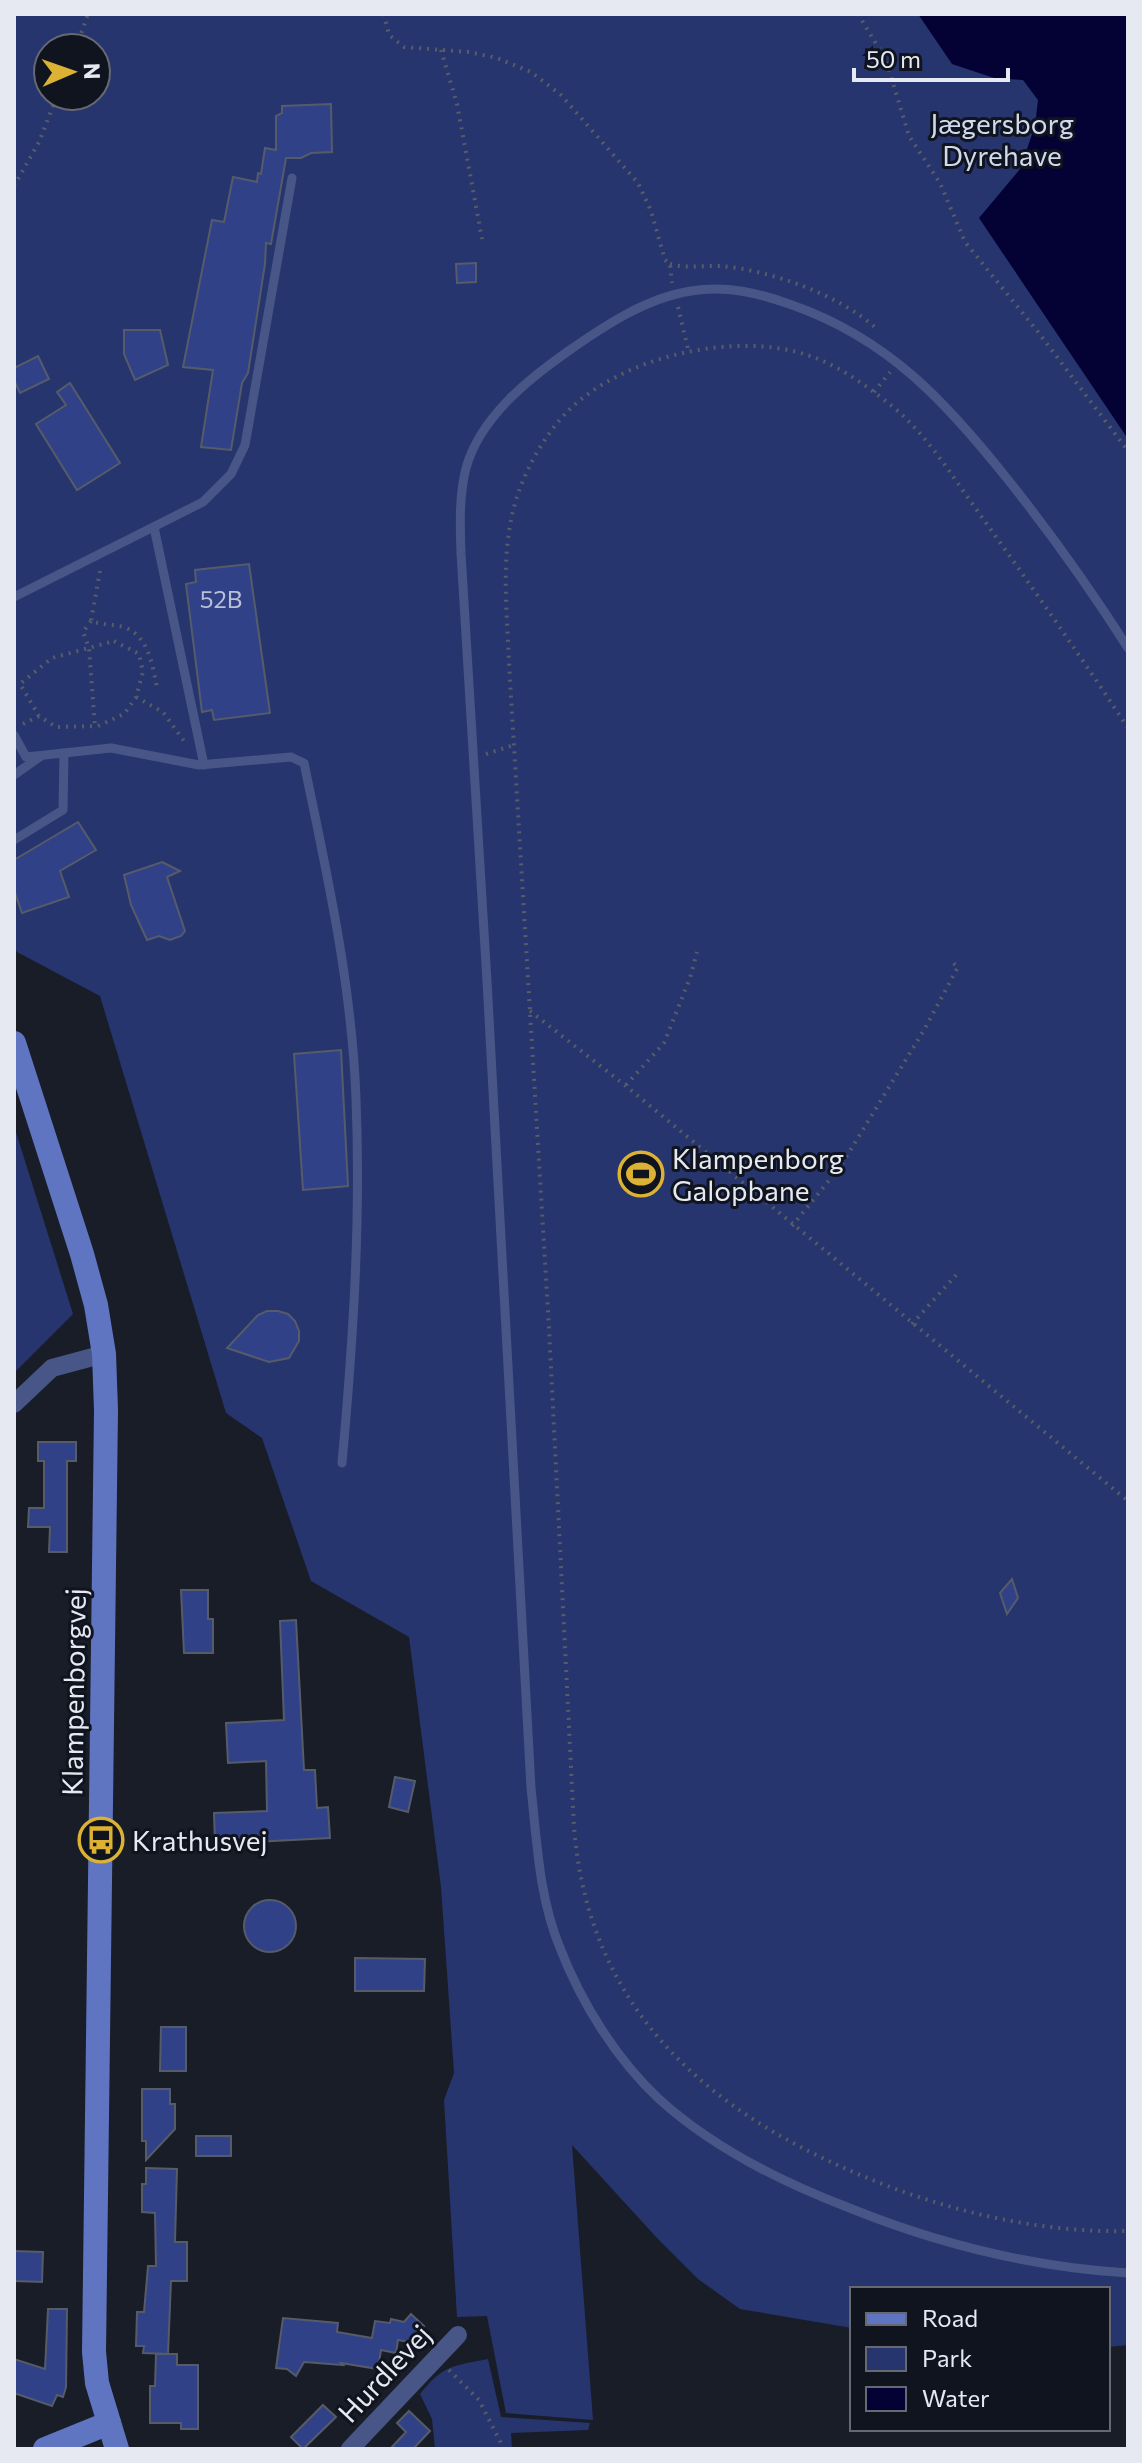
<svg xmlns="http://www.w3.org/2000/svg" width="1142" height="2463" viewBox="0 0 1142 2463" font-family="Commissioner,sans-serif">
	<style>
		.green { fill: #27356e; fill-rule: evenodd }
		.water { fill: #040234 }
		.building { fill: #304187; stroke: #565b69; stroke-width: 2 }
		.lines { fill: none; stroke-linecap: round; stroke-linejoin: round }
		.path { stroke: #585c66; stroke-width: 4; stroke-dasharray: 2 6; stroke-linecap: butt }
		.lane { stroke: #475686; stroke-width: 9 }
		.street { stroke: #475686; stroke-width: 18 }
		.secondary { stroke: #5f75c2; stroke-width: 24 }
		.labels { text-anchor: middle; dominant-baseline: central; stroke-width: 6; stroke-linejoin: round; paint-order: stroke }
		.number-label { font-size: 24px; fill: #b8bfd6 }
		.park-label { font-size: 28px; fill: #d1d9ed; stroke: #10141e }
		.poi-label { font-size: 28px; fill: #e6e9f1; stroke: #10141e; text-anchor: start }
		.street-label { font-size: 28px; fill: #e6e9f1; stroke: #10141e }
	</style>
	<rect width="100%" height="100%" fill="#191d28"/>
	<g class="green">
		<path d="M14 14H1128V2345L1108 2347V2289H852V2328L740 2309 698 2279 657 2238 572 2145 593 2420 506 2413 487 2316 457 2317 444 2100 454 2073 441 1887 409 1637 311 1581 262 1438 226 1413 100 996 17 952 14 946ZM48 48H96V96H48Z"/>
		<path d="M14 1126 73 1314 14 1373Z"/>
		<path d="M488 2359 501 2417 590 2423 588 2430 511 2433 512 2449H435L432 2419 420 2394C443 2365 453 2366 488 2359Z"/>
	</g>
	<path class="water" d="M918 14H1128V439L979 218 1020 169 1035 126 1038 100 1023 80 994 78 952 64Z"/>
	<g class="building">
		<path d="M331 104 332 152 311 153 301 158H286L271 244 266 243 265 264 248 373 242 383 231 450 201 447 213 370 183 367 212 220 224 222 233 177 257 182 258 173 261 174 265 148 276 150V116L282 113V106Z"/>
		<path d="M476 263V282L457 283 456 264Z"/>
		<path d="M124 330H160L168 365 135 380 124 354Z"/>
		<path d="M38 356 49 379 20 393 14 380V368Z"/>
		<path d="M70 383 120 463 77 490 36 424 66 405 57 392Z"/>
		<path d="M249 564 270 713 214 720 212 710 202 712 186 584 196 582 195 570Z"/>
		<path d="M78 822 96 850 60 871 69 897 22 913 14 890V860Z"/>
		<path d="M162 862 180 871 167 877 185 931 181 936 170 940 159 936 147 940 131 905 124 875Z"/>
		<path d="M341 1050 348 1186 303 1190 294 1054Z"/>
		<path d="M267 1311H278L288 1314 295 1321 299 1331V1341L289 1358 269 1362 227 1348 258 1315Z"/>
		<path d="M38 1442H76V1461H67V1552H49L50 1527H28L29 1508H44V1461H38Z"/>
		<path d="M1012 1579 1018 1598 1007 1614 1000 1593Z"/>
		<path d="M181 1590H208V1619H213V1653H184Z"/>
		<path d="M296 1620 304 1770H315L317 1808 328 1807 330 1838 215 1844 214 1813 267 1811 266 1761 228 1763 226 1723 284 1720 280 1621Z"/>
		<path d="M395 1777 415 1781 408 1812 389 1807Z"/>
		<circle cx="270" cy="1926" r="26"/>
		<path d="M355 1958 425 1959 424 1991H355Z"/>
		<path d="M161 2027H186V2071H160Z"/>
		<path d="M142 2089H170V2104H175V2129L146 2160V2141H142Z"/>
		<rect x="196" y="2136" width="35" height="20"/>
		<path d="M146 2168 177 2169 175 2242H187V2281H171L168 2354 143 2353 144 2346H136L137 2312H144L148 2266H156L155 2213 142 2212V2184H146Z"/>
		<path d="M14 2251 43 2252 42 2282 14 2281Z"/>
		<path d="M48 2309H67L66 2387 63 2397 57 2395 52 2406 14 2393V2359L45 2369Z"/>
		<path d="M411 2314 424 2326 409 2342 398 2340 396 2353 381 2350 378 2369 341 2363 343 2365 304 2362 296 2376 287 2369 276 2368 283 2318 338 2323 337 2332 372 2338 375 2321 390 2323 391 2319 404 2322Z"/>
		<path d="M156 2354H177V2365H198V2429H181V2423H150V2386H155Z"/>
		<path d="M323 2405 336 2417 303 2449 291 2437Z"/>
		<path d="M409 2411 430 2431 413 2449H390L406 2432 397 2423Z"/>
	</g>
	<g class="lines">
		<g class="path">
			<path d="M384 14 389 35 404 47 469 52 497 58 531 72 561 95 638 183 651 211 665 260 670 264 672 283"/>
			<path d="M858 14 886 60 909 136 940 183 965 242 1038 332 1128 451"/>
			<path d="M76 48 88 14"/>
			<path d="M441 50 457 104 482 239"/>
			<path d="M14 186 39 142 57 96"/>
			<path d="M670 264C686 269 704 265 720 266 770 270 840 295 877 329"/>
			<path d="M678 307 689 353"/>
			<path d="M874 392 890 372"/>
			<path d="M100 571 91 621C102 625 113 624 123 627 148 634 153 666 157 688"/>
			<path d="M91 621 83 632 89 648 95 727"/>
			<path d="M114 641 139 654 143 672 136 697 124 714 98 726 56 727 39 716 20 684 52 658Z"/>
			<path d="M136 697 163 712 184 741"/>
			<path d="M23 724 39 716"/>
			<path d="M1128 728C1079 654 1028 581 976 509 950 473 927 435 892 406 868 387 840 366 810 356 737 330 622 356 567 412 544 436 526 468 516 500 500 553 507 609 509 663L549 1328 574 1827C589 2017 717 2120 885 2185 961 2214 1046 2233 1128 2231"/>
			<path d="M486 754 514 745"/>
			<path d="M530 1011 626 1086 1128 1501"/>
			<path d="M626 1085 664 1043 690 978 697 952"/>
			<path d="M792 1226 840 1167 924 1030 958 967 953 963"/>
			<path d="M912 1324 956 1275"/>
			<path d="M449 2370 479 2400 504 2449"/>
		</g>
		<g class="lane">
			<path d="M154 527 204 765"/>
			<path d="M14 597 203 502 231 474 245 445 292 178"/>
			<path d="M1128 648C1091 590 1052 535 1009 481 947 403 889 339 792 305 759 293 726 285 691 291 646 298 604 326 567 352 527 380 480 418 466 468 459 496 460 524 461 553L487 981 531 1788C537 1842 539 1897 560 1948 581 2002 616 2059 659 2099 713 2148 779 2181 847 2207 938 2244 1030 2267 1128 2273"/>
			<path d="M14 735 26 757 111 748 199 765 291 757 304 763C327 874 352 985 356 1099 361 1221 353 1342 342 1463"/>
			<path d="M14 775 41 756"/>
			<path d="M14 840 63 810 64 753"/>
		</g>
		<g class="street">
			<path d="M14 1404 52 1368 104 1354"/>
			<path d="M350 2449 458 2335"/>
		</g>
		<g class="secondary">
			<path d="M14 1043 82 1254 96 1305 104 1354 106 1410 94 2352 97 2383 117 2449"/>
			<path d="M45 2449 109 2423"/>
		</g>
	</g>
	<defs>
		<g id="stadium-ring" transform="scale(2.3)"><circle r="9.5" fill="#10141e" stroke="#dbb233" stroke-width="1.5"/><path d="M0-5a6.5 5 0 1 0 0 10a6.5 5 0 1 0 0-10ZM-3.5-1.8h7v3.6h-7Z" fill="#dbb233"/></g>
		<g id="bus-ring" transform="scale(2.3)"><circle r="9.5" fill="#10141e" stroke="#dbb233" stroke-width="1.5"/><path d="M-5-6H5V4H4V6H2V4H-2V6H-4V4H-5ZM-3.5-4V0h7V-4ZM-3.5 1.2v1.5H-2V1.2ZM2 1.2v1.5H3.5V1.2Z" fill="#dbb233"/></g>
	</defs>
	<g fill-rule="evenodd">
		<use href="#stadium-ring" x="641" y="1174"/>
		<use href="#bus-ring" x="101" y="1840"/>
	</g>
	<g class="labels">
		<g class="number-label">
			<text x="221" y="598">52B</text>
		</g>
		<g class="park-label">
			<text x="1002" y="123">Jægersborg<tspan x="1002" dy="32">Dyrehave</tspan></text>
		</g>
		<g class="poi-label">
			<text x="672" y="1158">Klampenborg<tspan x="672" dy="32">Galopbane</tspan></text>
			<text x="132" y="1840">Krathusvej</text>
		</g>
		<g class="street-label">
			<text transform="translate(73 1692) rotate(-89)">Klampenborgvej</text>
			<text transform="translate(384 2373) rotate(-47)">Hurdlevej</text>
		</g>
	</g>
	<rect width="1142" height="2463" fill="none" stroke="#e6e9f1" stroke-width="32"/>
	<rect x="850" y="2287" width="260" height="144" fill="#10141e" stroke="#666972" stroke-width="2"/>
	<rect x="866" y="2313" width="40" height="12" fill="#5f75c2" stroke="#666972" stroke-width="2"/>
	<text x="922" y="2327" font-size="24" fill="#e6e9f1">Road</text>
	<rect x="866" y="2347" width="40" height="24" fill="#27356e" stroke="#666972" stroke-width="2"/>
	<text x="922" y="2367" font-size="24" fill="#e6e9f1">Park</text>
	<rect x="866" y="2387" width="40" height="24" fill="#040234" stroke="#666972" stroke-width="2"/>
	<text x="922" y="2407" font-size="24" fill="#e6e9f1">Water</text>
	<g transform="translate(72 72) rotate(88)"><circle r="38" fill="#10141e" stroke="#666972" stroke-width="2"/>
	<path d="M0-6L14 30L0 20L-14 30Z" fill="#dbb233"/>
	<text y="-12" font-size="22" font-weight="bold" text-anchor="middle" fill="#e6e9f1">N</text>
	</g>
	<path d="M854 68v12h154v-12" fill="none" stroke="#e6e9f1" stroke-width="4"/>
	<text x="866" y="68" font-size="24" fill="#e6e9f1" stroke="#10141e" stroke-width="6" paint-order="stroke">50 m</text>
</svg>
